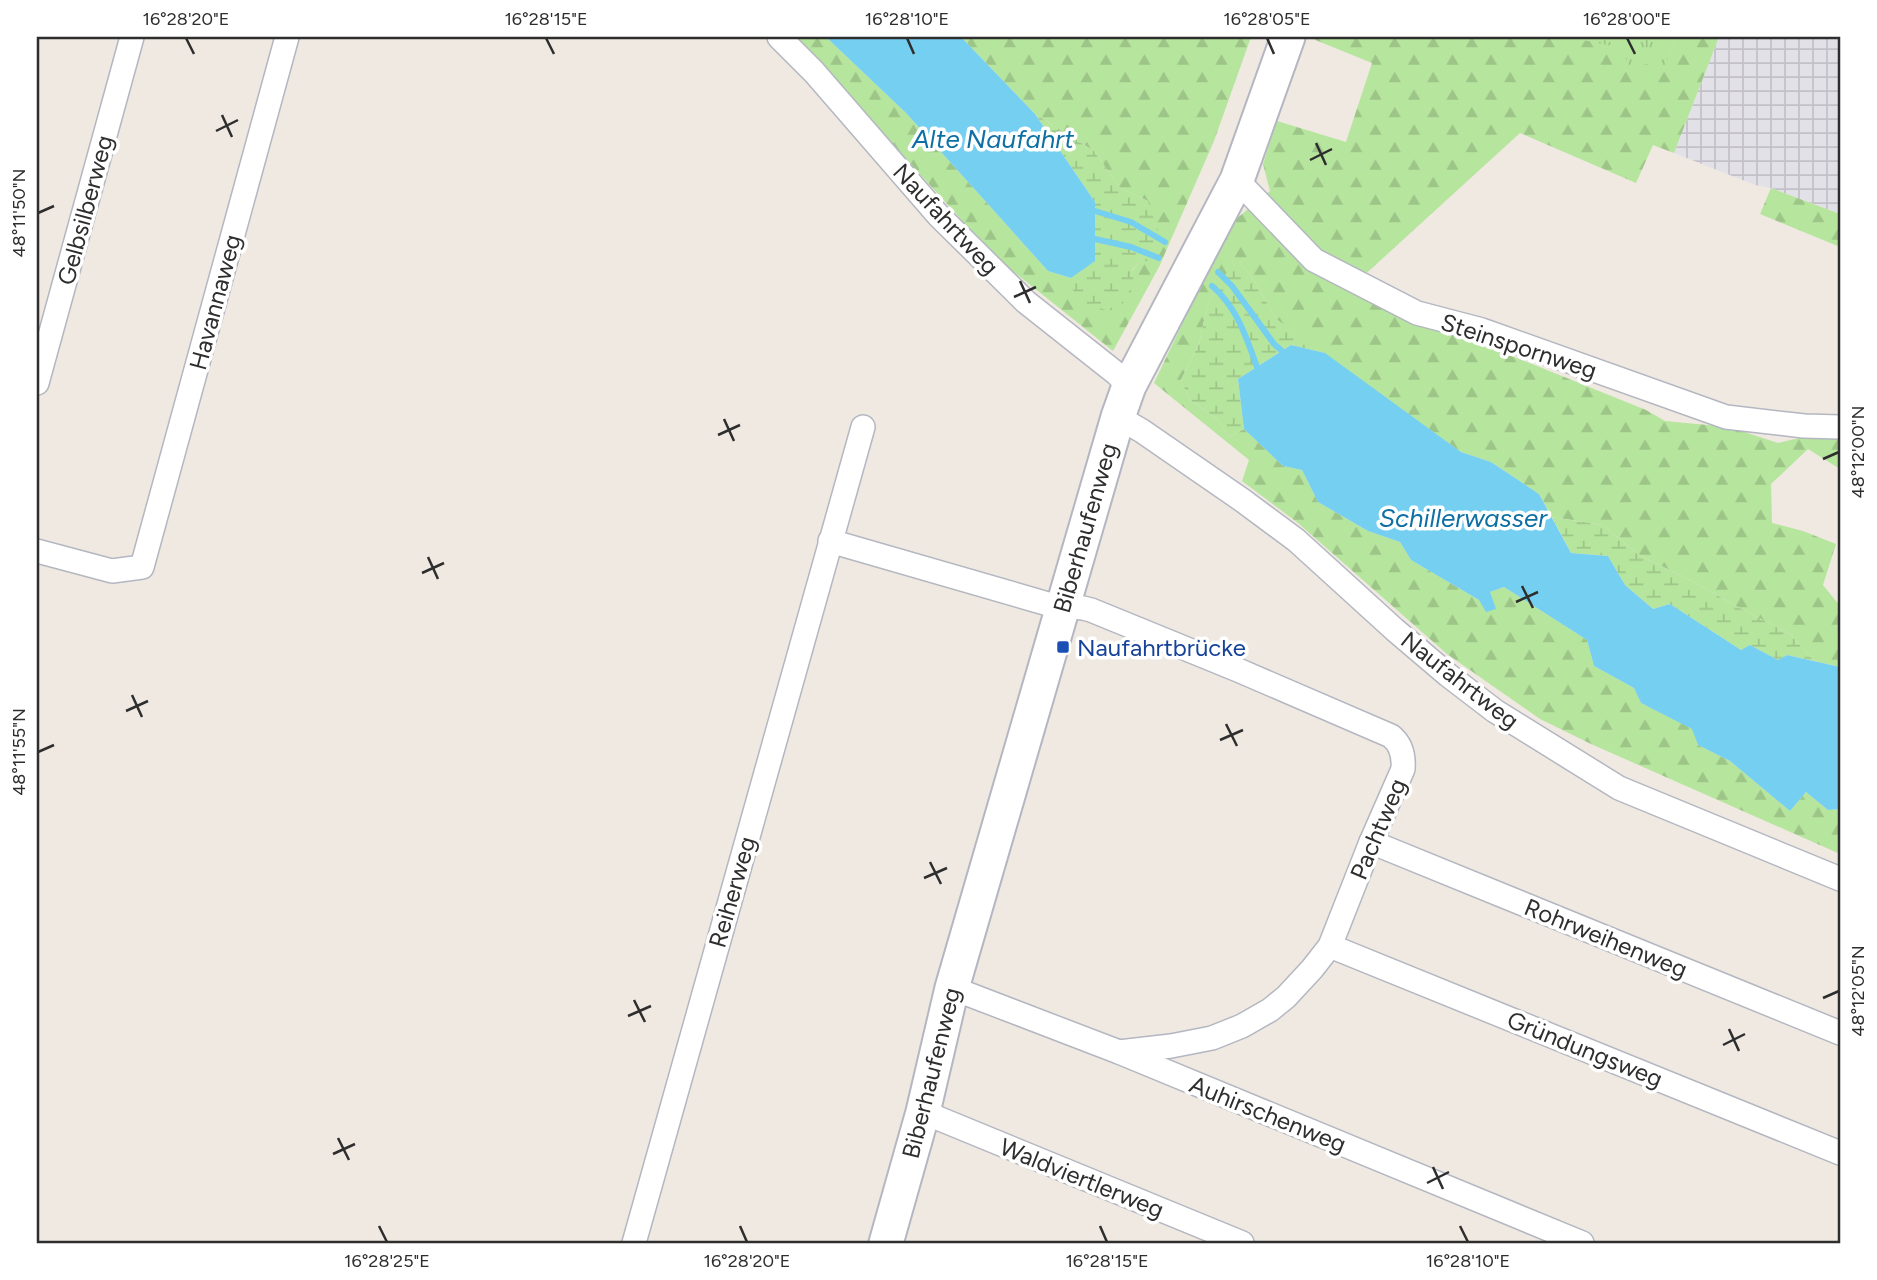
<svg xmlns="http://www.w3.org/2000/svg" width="1877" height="1280" viewBox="0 0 1877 1280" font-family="Figtree,sans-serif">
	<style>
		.industrial { fill: url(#industrial-grid) }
		.grass { fill: url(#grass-tufts) }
		.forest { fill: url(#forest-firs) }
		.wetland { fill: url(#wetland-marsh) }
		.water { fill: #75cff0 }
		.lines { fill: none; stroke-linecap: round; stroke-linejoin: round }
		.stream { stroke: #75cff0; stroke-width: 6 }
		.minor-casing { stroke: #b4b7c1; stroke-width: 26 }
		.secondary-casing { stroke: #b4b7c1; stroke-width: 37 }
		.minor { stroke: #fff; stroke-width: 23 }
		.secondary { stroke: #fff; stroke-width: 33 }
		.ticks { fill: none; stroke: #2e2e2e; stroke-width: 2.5 }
		.transit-dot { fill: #1a4fb4; stroke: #fff; stroke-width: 2.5 }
		.labels { text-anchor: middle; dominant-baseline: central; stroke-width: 7; stroke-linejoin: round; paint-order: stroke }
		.street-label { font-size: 24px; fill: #2e2e2e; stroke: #fff }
		.transit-label { font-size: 24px; fill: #164399; stroke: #fff; text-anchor: start }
		.water-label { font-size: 26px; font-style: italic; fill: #0d6fa3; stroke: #fff }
		.neatline { fill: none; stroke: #2e2e2e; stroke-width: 2.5 }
		.ticks-label { font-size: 18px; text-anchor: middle; fill: #2e2e2e }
	</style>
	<defs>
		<pattern id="industrial-grid" width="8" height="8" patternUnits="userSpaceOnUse" patternTransform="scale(1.75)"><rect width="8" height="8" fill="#e3e1e8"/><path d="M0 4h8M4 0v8" fill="none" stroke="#c3c1c7"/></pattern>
		<pattern id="grass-tufts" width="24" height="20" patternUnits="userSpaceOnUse" patternTransform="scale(1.75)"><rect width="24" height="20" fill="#b6e59e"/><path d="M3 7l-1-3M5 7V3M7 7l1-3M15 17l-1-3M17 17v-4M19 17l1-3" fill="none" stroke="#9dc588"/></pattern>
		<pattern id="forest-firs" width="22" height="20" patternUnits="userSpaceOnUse" patternTransform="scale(1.75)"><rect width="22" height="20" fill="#b6e59e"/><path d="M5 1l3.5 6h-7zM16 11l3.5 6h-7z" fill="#9dc588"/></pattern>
		<pattern id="wetland-marsh" width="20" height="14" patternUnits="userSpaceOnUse" patternTransform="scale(1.75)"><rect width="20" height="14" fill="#b6e59e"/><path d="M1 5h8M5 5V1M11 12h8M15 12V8" fill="none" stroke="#9dc588"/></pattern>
	</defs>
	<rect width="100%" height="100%" fill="#efe9e1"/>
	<path class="industrial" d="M1719 37H1840V214L1771 188 1755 185 1674 153Z"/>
	<path class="grass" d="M1579 37H1676L1663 71 1631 72 1577 39Z"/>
	<g class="forest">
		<path d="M796 37H826L906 113 1048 271 1071 278V287L1132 271 1139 263 1148 201 1120 188 1094 151 1035 114 961 37H1251L1214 141 1159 267 1113 351 994 256Z"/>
		<path d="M1308 37H1579L1578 39 1622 48 1631 72 1646 64 1663 70 1676 37H1719L1674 153 1653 145 1636 183 1520 133 1348 290 1646 410 1665 421 1729 427 1778 443 1799 438 1840 439V469L1808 449 1771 484 1772 523 1803 531 1836 544 1823 585 1840 606V667L1814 661 1790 634 1734 605 1696 583 1639 555 1603 525 1552 517 1539 494 1491 462 1461 452 1276 319 1255 282 1240 262 1214 289 1206 311 1199 344 1181 380 1189 399 1218 420 1229 437 1244 429 1283 466 1302 470 1318 502 1368 531 1400 542 1411 560 1479 600 1490 592 1504 587 1587 640 1594 666 1634 688 1641 703 1693 729 1698 745 1730 761 1790 811 1806 792 1828 810 1840 809V854L1591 744 1540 719 1447 654 1298 523 1242 481 1249 460 1154 383 1230 224 1270 191 1263 164 1277 121 1346 142 1372 63Z"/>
		<path d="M1771 188 1840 214V247L1760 214Z"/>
	</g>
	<g class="wetland">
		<path d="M1035 114 1094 151 1120 188 1148 201 1157 226 1160 240 1150 260 1139 263 1132 270 1134 282 1122 305 1109 311 1081 302 1071 287V278L1094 261 1095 202Z"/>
		<path d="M1240 262 1255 282 1276 319 1325 353 1291 345 1238 379 1244 429 1229 437 1218 420 1189 399 1181 380 1199 344 1206 311 1214 289 1233 265Z"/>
		<path d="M1552 517 1603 525 1639 555 1696 583 1734 605 1790 634 1814 661 1787 655 1778 660 1750 645 1741 650 1670 604 1653 609 1625 585 1608 556 1571 553Z"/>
	</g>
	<g class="water">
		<path d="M826 37H961L1035 114 1095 202V261L1071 278 1048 271 906 113Z"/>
		<path d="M1291 345 1325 353 1461 452 1491 462 1539 494 1571 553 1608 556 1625 585 1653 609 1670 604 1741 650 1750 645 1778 660 1787 655 1840 667V809L1828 810 1806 792 1790 811 1730 761 1698 745 1692 729 1641 703 1634 688 1594 666 1587 640 1504 587 1490 592 1496 609 1486 612 1479 600 1411 560 1400 542 1368 531 1318 502 1302 470 1283 466 1244 429 1238 379Z"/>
	</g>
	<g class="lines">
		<g class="stream">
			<path d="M1095 211 1131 222 1165 242"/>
			<path d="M1095 239 1131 247 1159 258"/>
			<path d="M1218 272 1232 286 1274 344 1282 351"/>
			<path d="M1212 286C1237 307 1246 337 1257 367"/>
		</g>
		<g class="minor-casing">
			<g id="minor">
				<path d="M779 37 814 72 938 215 1026 302 1117 374 1129 386"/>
				<path d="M1237 180 1314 260 1417 313 1482 330 1726 417 1804 426 1840 427"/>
				<path d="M37 383 132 37"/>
				<path d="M1118 417 1142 431 1242 500 1296 540 1395 630 1448 675 1495 711 1619 788 1840 879"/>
				<path d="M830 541 1048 604 1083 608 1091 610 1238 670 1391 736C1401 744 1404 756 1403 769L1371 842 1330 946 1312 969 1286 997 1270 1010 1242 1026 1212 1038 1171 1046 1119 1052"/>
				<path d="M37 551 112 571 142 567 287 37"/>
				<path d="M1371 842 1840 1033"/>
				<path d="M1330 946 1840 1153"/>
				<path d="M952 988 1119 1052 1582 1243"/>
				<path d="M923 1112 1242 1243"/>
				<path d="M634 1243 863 427"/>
			</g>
		</g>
		<g class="secondary-casing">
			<path id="secondary" d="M886 1243 923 1112 952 988 1118 417 1129 386 1237 180 1288 37"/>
		</g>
		<use href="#minor" class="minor"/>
		<use href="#secondary" class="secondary"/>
	</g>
	<path class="ticks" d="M186 38 194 54M546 38 554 54M907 38 914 54M1267 38 1274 54M1627 38 1635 54M222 115 232 137M216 131 238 120M1316 143 1326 165M1310 160 1332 149M38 213 54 206M1020 281 1030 303M1014 297 1036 287M724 419 734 441M718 435 740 425M1823 459 1839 452M428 557 438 579M422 573 444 563M1522 586 1533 608M1516 602 1538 592M132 695 142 717M126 711 148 701M1226 724 1237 746M1220 740 1243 730M38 752 54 745M930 862 941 884M924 878 947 868M1823 998 1839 991M634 1000 645 1022M628 1016 651 1006M1729 1029 1739 1051M1723 1045 1745 1034M338 1138 349 1160M333 1154 355 1144M1433 1167 1443 1189M1427 1183 1449 1172M379 1226 387 1242M740 1226 747 1242M1100 1226 1107 1242M1460 1226 1468 1242"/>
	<rect class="transit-dot" x="1056" y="640" width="14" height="14" rx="3.5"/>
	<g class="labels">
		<g class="street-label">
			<text transform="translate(85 210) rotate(-75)">Gelbsilberweg</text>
			<text transform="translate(946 219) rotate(47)">Naufahrtweg</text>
			<text transform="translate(215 302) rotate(-75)">Havannaweg</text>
			<text transform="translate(1519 346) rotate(18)">Steinspornweg</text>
			<text transform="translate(1085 528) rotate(-74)">Biberhaufenweg</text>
			<text transform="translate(1460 680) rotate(38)">Naufahrtweg</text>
			<text transform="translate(1378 829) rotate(-67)">Pachtweg</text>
			<text transform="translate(732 892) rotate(-74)">Reiherweg</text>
			<text transform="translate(1606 938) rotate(22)">Rohrweihenweg</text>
			<text transform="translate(1585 1049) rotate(22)">Gründungsweg</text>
			<text transform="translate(931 1073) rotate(-76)">Biberhaufenweg</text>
			<text transform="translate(1268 1114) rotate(22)">Auhirschenweg</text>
			<text transform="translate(1082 1178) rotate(22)">Waldviertlerweg</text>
		</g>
		<g class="transit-label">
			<text x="1077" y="647">Naufahrtbrücke</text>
		</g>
		<g class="water-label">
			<text x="993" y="139">Alte Naufahrt</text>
			<text x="1463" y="518">Schillerwasser</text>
		</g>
	</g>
	<rect width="1877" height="1280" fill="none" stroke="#ffffff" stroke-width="77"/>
	<rect x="38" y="38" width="1801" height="1204" class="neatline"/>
	<g class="ticks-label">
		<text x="186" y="25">16°28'20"E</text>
		<text x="546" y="25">16°28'15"E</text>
		<text x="907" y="25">16°28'10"E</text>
		<text x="1267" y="25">16°28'05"E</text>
		<text x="1627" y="25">16°28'00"E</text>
		<text transform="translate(19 213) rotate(-90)" y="6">48°11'50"N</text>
		<text transform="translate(1858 452) rotate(-90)" y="6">48°12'00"N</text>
		<text transform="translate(19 752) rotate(-90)" y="6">48°11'55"N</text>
		<text transform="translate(1858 991) rotate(-90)" y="6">48°12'05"N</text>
		<text x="387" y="1267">16°28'25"E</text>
		<text x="747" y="1267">16°28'20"E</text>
		<text x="1107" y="1267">16°28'15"E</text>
		<text x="1468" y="1267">16°28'10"E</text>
	</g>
</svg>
